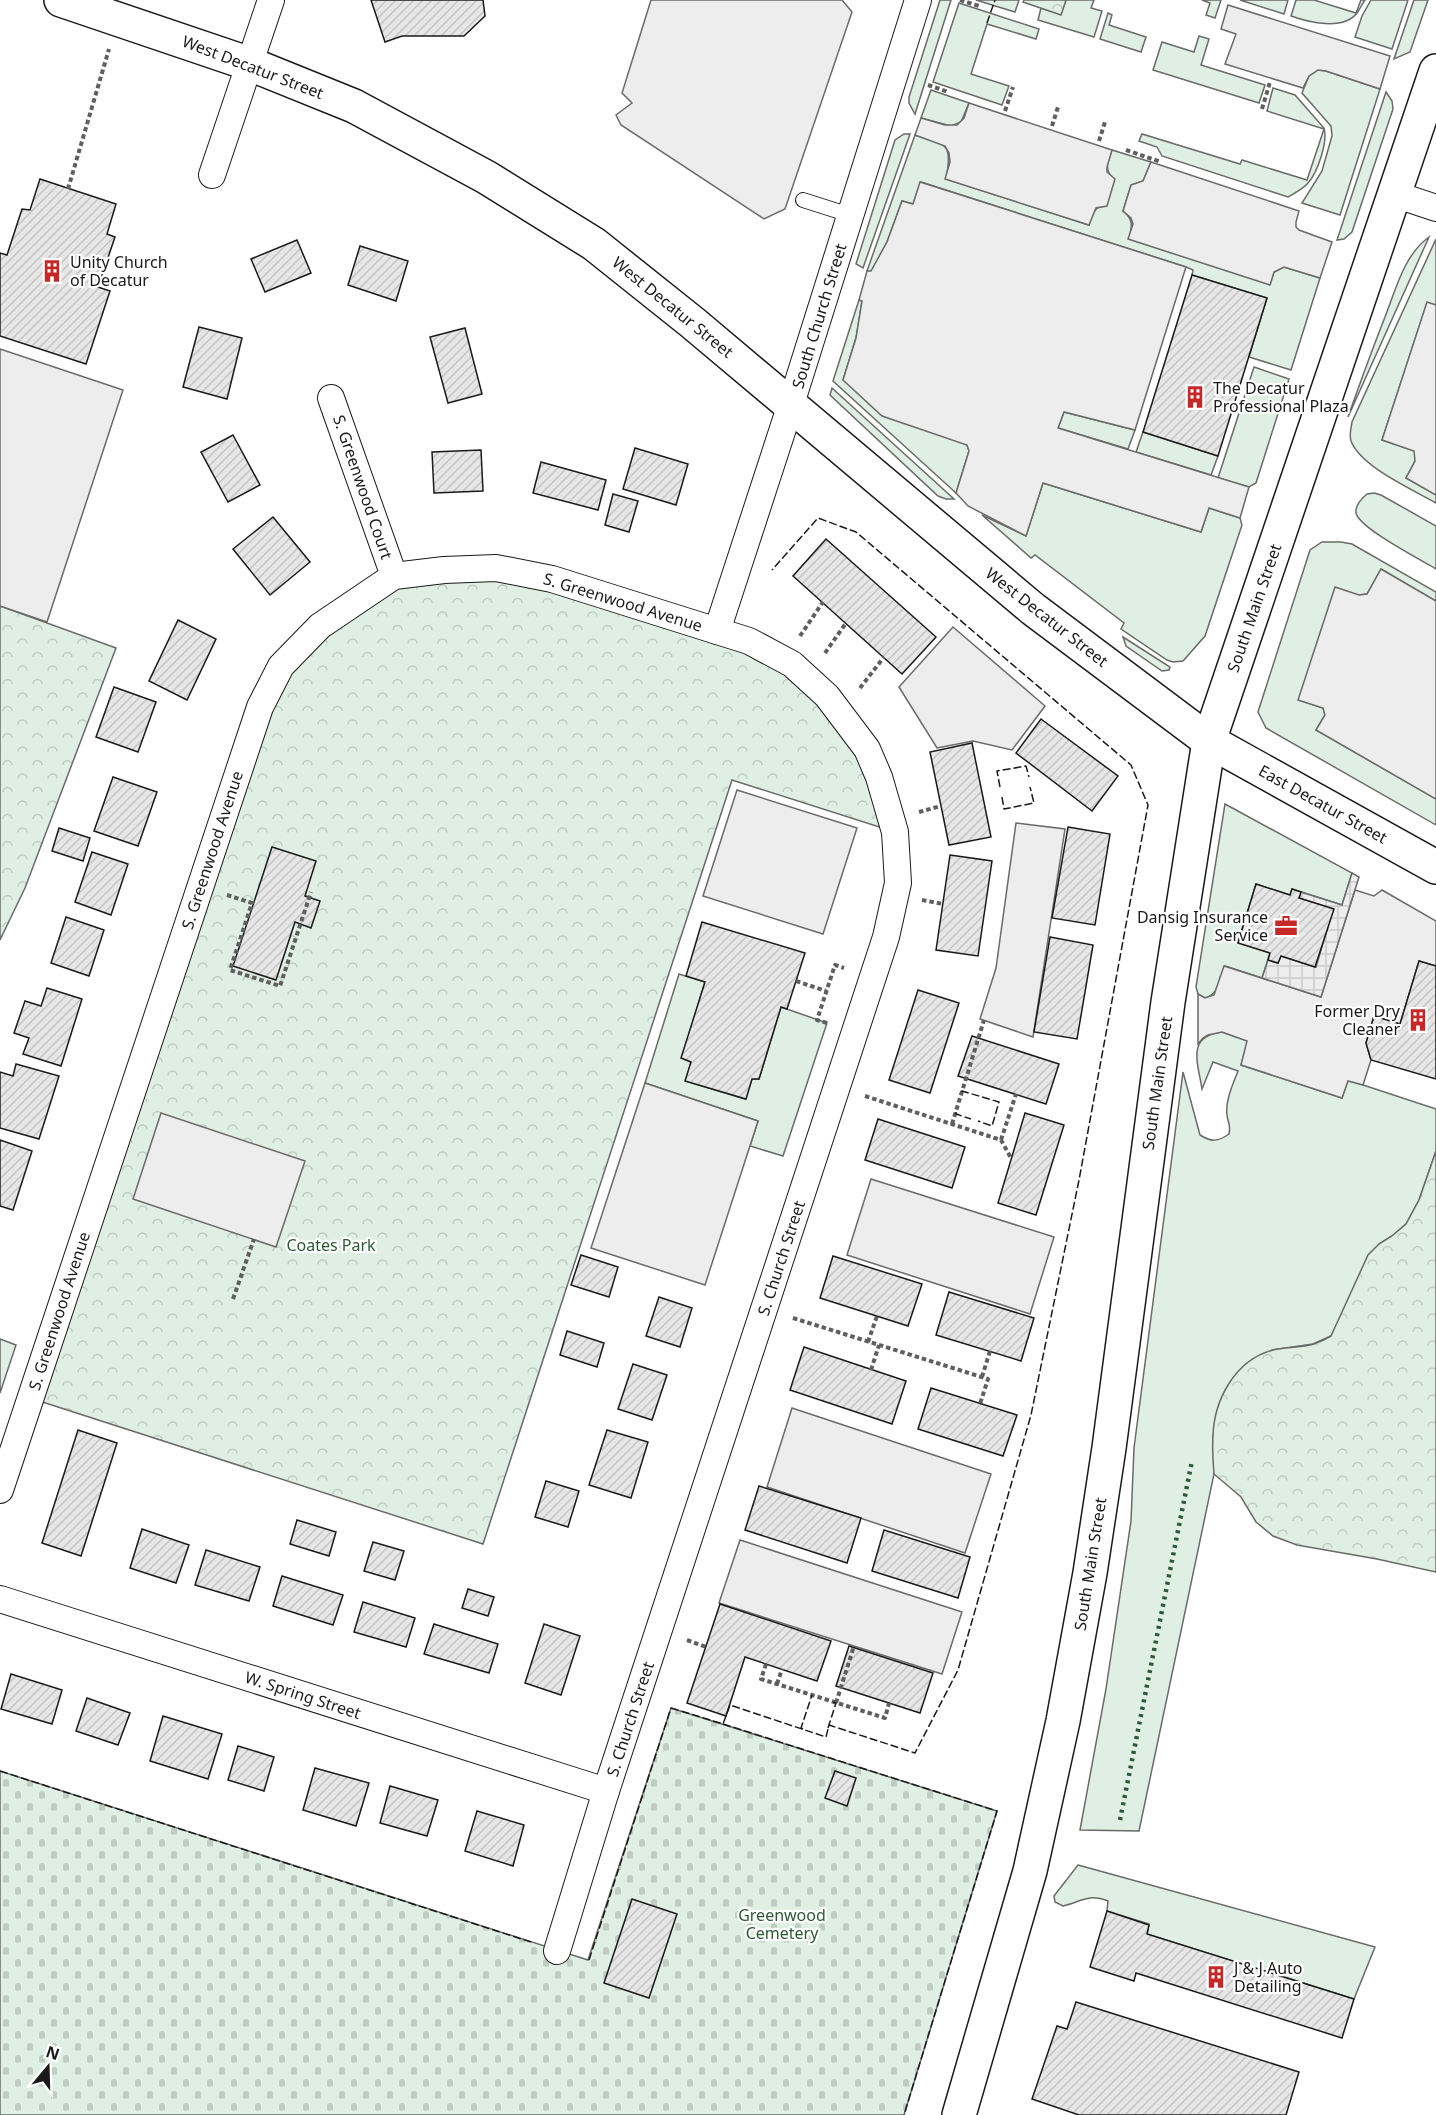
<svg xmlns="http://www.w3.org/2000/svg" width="1436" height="2115" viewBox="0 0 1436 2115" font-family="'Noto Sans',sans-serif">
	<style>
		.green { fill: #e0efe3; stroke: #6a6a6a; stroke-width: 1.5 }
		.forest { fill: url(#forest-crowns); stroke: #6a6a6a; stroke-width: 1.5 }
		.cemetery { fill: url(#cemetery-stones); stroke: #6a6a6a; stroke-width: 1.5 }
		.parking { fill: #ededed; stroke: #6a6a6a; stroke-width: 1.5 }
		.plaza { fill: url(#plaza-grid); stroke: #6a6a6a; stroke-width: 1.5 }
		.building { fill: url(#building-hatch); stroke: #1a1a1a; stroke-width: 1.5 }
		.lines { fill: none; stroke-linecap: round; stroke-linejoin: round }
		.service-casing { stroke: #1a1a1a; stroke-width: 16 }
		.minor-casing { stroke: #1a1a1a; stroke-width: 28 }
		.tertiary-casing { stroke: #1a1a1a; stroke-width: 36 }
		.primary-casing { stroke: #1a1a1a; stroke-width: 36 }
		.path { stroke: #5f5f5f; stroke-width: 4; stroke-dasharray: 4.5 3; stroke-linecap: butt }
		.service { stroke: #fff; stroke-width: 14 }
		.minor { stroke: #fff; stroke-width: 26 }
		.tertiary { stroke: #fff; stroke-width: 33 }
		.primary { stroke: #fff; stroke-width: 33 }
		.hedge { stroke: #2b5a34; stroke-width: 4.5; stroke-dasharray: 3 4.5; stroke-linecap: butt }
		.fence { stroke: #1a1a1a; stroke-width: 1.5; stroke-dasharray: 8 3; stroke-linecap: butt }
		.labels { text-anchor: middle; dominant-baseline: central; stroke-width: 4.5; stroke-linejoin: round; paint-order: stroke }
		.street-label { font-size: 16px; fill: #1a1a1a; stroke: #fff }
		.poi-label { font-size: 16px; fill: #1a1a1a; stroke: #fff; text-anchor: start }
		.park-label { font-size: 16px; fill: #2b5a34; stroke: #fff }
	</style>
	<defs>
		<pattern id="forest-crowns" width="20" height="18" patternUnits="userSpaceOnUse" patternTransform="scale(1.5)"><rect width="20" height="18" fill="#e0efe3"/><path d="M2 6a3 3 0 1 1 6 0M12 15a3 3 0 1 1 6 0" fill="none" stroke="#c0ccc2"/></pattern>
		<pattern id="cemetery-stones" width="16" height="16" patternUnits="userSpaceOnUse" patternTransform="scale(1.5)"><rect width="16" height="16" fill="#e0efe3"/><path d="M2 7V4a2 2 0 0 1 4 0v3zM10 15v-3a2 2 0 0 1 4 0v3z" fill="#c0ccc2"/></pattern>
		<pattern id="plaza-grid" width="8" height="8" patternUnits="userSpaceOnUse" patternTransform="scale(1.5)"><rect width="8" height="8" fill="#ededed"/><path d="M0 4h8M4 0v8" fill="none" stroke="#cbcbcb"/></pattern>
		<pattern id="building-hatch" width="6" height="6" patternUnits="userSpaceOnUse" patternTransform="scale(1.5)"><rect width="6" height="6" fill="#e6e6e6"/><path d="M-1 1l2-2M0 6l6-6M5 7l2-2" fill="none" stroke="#c5c5c5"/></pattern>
	</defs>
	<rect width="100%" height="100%" fill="#fff"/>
	<g class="green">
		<path d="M940 0H951L915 114 909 103V97Z"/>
		<path d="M976 0H1019L1015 12Z"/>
		<path d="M1066 0H1094L1091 8 1102 11 1094 37 1038 20 1041 8 1061 14Z"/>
		<path d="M1202 0H1221L1215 18 1206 15 1210 3Z"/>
		<path d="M1240 0H1288L1284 14Z"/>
		<path d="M1296 0H1314L1356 13 1361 0H1365C1362 4 1360 9 1357 13 1343 31 1308 22 1291 16Z"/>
		<path d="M1371 0H1408L1392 49 1355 37 1362 16Z"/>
		<path d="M1414 0H1428L1410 52 1394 59Z"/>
		<path d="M959 3 1039 29 1036 39 987 24 971 74 1009 86 1002 105 933 82Z"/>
		<path d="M1108 13 1112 15 1109 25 1146 37 1141 52 1100 39Z"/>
		<path d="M1199 36 1209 39 1201 65 1265 85 1259 103 1153 70 1162 42 1194 52Z"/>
		<path d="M1318 70 1326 71 1380 89 1340 215 1302 203 1322 171 1332 136 1331 126 1302 93 1309 76Z"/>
		<path d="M1273 88 1295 95 1324 128C1328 141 1318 172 1308 183 1303 189 1295 193 1288 197L1162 156 1157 147 1139 141 1142 134 1240 164 1242 160 1307 180 1324 129 1267 111Z"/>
		<path d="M931 90 969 103 961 122 951 126 921 118Z"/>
		<path d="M1386 92 1392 101 1393 109 1352 232 1344 239 1337 240Z"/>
		<path d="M904 134H910L863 268 856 264 895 140Z"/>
		<path d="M915 135C947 145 953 143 946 179L1089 225C1092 216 1093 209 1101 206L1111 176C1104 168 1109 159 1112 150L1151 162 1143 181 1131 185 1123 211C1134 220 1132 226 1129 239L1270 284 1274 272 1284 267 1320 278 1291 370 1249 357 1267 298 1192 275 1193 270 1186 267 921 182 913 204 902 201 887 242 871 272 867 271Z"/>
		<path d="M1429 237 1348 417C1360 383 1372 350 1385 317 1396 289 1404 255 1429 237Z"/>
		<path d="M1436 239V305L1427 303 1382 440 1415 451V461L1406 478 1436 495V503C1412 489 1361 467 1351 441 1349 435 1351 429 1352 422Z"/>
		<path d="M859 300 862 301 856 338 843 380 967 445 969 451 956 493 833 381Z"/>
		<path d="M1254 367 1289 379 1256 483 1249 487 1218 478Z"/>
		<path d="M832 388 954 499H946L938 496 830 395Z"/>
		<path d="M1064 412 1135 430 1128 449 1058 428Z"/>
		<path d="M1143 432 1218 456 1211 475 1136 452Z"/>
		<path d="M1043 483 1201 532 1209 508 1240 518 1242 525 1205 636 1183 661 1173 662 1167 660 1121 629 1124 623 1035 555 1031 558 982 515 1026 536Z"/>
		<path d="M1374 493 1381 495 1436 526V569C1421 560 1359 528 1356 513 1355 505 1361 499 1367 494Z"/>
		<path d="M1322 542H1341L1352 544 1436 592V601L1381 569 1367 594 1359 595 1299 700 1323 708 1325 715 1316 730 1436 799V825L1266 728 1258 712 1310 550Z"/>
		<path d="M1123 637 1170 667 1169 670 1162 671 1126 646Z"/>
		<path d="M1225 804 1352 873 1342 905 1292 889 1290 895 1256 884 1238 942 1270 953 1262 978 1225 966C1221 978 1219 995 1205 998L1198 994 1196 987Z"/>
		<path d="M679 974 705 982 682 1058 691 1062 686 1081 745 1099 752 1079H759L781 1007 827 1023 783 1156 750 1146 758 1121 645 1083Z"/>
		<path d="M1222 1032 1248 1041 1241 1065 1342 1098 1348 1080 1436 1109V1151L1419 1200 1406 1224 1392 1236 1379 1244 1331 1336 1313 1344 1272 1350 1213 1436 1214 1474 1139 1831 1080 1830 1106 1689 1131 1521 1134 1448 1183 1072 1200 1135C1211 1142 1218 1142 1229 1134 1231 1124 1228 1124 1227 1115 1225 1101 1233 1084 1238 1071L1213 1062 1202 1089C1198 1063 1186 1036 1222 1032Z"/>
		<path d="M0 1339 16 1345 0 1393Z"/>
		<path d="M1078 1865 1375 1947 1354 1999 1147 1934 1149 1924 1107 1911 1108 1901C1087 1893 1081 1902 1063 1906L1055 1902 1054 1896Z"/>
	</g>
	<g class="forest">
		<path d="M1024 0H1066L1061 15 1023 2Z"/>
		<path d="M496 568 749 641 827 696 895 832 732 780 483 1544 30 1398 281 666 394 576Z"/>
		<path d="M0 606 116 648 25 888 0 940Z"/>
		<path d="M1436 1151V1572L1377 1559 1297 1545 1273 1536 1256 1522 1241 1497 1214 1474C1213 1461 1212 1448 1213 1436 1214 1400 1235 1360 1273 1350 1286 1347 1301 1348 1314 1344 1320 1342 1326 1339 1331 1336L1368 1255 1379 1244 1392 1236 1406 1224 1419 1200Z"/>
	</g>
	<path class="cemetery" d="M671 1708 997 1811 904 2115H0V1771L588 1960Z"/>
	<g class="parking">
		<path d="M651 0H842L852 12 785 209 764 219 621 125 616 115 632 103 622 93Z"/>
		<path d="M1228 5 1390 56 1380 89 1326 71 1318 70 1309 76 1303 88 1225 64 1236 34 1221 29Z"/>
		<path d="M969 103 1112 150 1107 167V172L1115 179 1107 206 1096 208 1089 225 945 179 950 162 949 153 945 146 915 135 921 118 945 125H957L964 118Z"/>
		<path d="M1151 162 1299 211 1296 222V227L1299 230 1332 242 1320 278 1284 267 1274 272 1270 285 1128 239 1133 224 1131 218 1123 211 1131 185 1143 181Z"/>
		<path d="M920 182 1186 267 1135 430 1064 412 1058 428 1249 487 1240 518 1209 508 1201 532 1043 483 1026 536 968 506 956 493 969 451 967 445 882 416 843 380 856 338 862 301 859 300 867 271H871L887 242 902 201 913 204Z"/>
		<path d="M1427 302 1436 305V495L1406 478 1415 461 1414 451 1382 440Z"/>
		<path d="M0 349 123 390 47 622 0 606Z"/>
		<path d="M1381 569 1436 601V799L1316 730 1325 715 1323 708 1298 700 1335 587 1359 595 1367 594Z"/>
		<path d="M953 627 1045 706 1012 750 973 741 937 748 899 687Z"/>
		<path d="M737 790 857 828 823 934 703 896Z"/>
		<path d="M1016 823 1065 829 1033 1037 980 1019 996 968Z"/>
		<path d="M1355 890 1374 896 1382 890 1436 921V966L1419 961 1400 1024 1374 1016 1366 1043 1371 1060 1363 1085 1348 1081 1342 1098 1241 1065 1247 1041 1222 1032 1208 1035 1203 1038 1198 1044V994L1205 998 1214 995 1224 966 1321 997Z"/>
		<path d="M645 1083 758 1121 705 1285 591 1248Z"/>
		<path d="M161 1113 305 1161 276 1247 133 1199Z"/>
		<path d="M871 1179 1054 1237 1030 1314 847 1255Z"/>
		<path d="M792 1408 991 1474 965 1553 767 1487Z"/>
		<path d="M740 1540 962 1612 942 1674 719 1603Z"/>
	</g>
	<path class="plaza" d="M1352 873 1359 877 1321 997 1262 978 1268 960 1278 963 1281 956 1316 967 1333 909 1299 898 1301 892 1342 905Z"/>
	<g class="building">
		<path d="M371 0H483L485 16 464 36H402L385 42Z"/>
		<path d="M40 179 116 204 107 234 115 237 98 287 110 291 86 364 0 336V253L7 255 22 209 30 210Z"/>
		<path d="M297 240 311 273 265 292 251 259Z"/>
		<path d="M360 246 408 261 396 301 348 285Z"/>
		<path d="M1192 275 1267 298 1218 456 1143 432Z"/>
		<path d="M199 327 242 338 227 399 183 387Z"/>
		<path d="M465 328 482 394 448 403 430 337Z"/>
		<path d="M233 435 260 485 228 502 201 452Z"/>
		<path d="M635 448 688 464 676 505 623 489Z"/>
		<path d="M481 450 483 491 434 493 432 452Z"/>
		<path d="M541 462 606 480 598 510 533 493Z"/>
		<path d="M613 494 638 501 629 532 605 525Z"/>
		<path d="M273 517 310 562 270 595 233 549Z"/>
		<path d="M826 539 936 637 902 674 793 576Z"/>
		<path d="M178 620 216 639 187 700 149 681Z"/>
		<path d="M114 687 156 702 138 752 96 737Z"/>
		<path d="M1041 719 1118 776 1092 811 1016 753Z"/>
		<path d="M972 743 991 837 949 845 930 752Z"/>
		<path d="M113 777 157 792 138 846 94 831Z"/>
		<path d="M1068 827 1110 834 1095 925 1052 918Z"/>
		<path d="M59 828 90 838 83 861 52 851Z"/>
		<path d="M272 847 316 861 305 896 320 901 311 928 295 922 276 980 233 966Z"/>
		<path d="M92 852 128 864 111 915 75 902Z"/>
		<path d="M950 855 992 861 978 956 936 950Z"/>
		<path d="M1256 884 1290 895 1292 889 1301 892 1299 898 1334 909 1315 967 1281 956 1278 963 1268 960 1270 953 1238 943Z"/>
		<path d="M66 917 104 930 89 976 51 963Z"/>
		<path d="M702 922 805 953 787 1009 781 1007 759 1079H752L746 1099 685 1081 691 1062 681 1058 705 982 686 976Z"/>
		<path d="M1050 937 1093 945 1077 1039 1034 1032Z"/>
		<path d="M1419 961 1436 966V1079L1371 1060 1366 1043 1374 1016 1400 1024Z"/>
		<path d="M47 988 82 999 61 1066 23 1054 29 1038 14 1033 25 1001 41 1006Z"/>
		<path d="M918 990 959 1003 930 1093 889 1080Z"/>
		<path d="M972 1036 1059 1064 1046 1104 958 1076Z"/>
		<path d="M16 1064 59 1076 39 1139 0 1128V1072L13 1076Z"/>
		<path d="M1025 1113 1064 1125 1036 1215 998 1203Z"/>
		<path d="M878 1119 965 1147 952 1188 865 1160Z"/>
		<path d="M0 1140 32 1151 13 1210 0 1206Z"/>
		<path d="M581 1255 618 1267 609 1297 571 1285Z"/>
		<path d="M833 1256 922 1284 908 1326 820 1298Z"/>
		<path d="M949 1292 1034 1318 1021 1361 936 1335Z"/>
		<path d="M659 1297 692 1308 680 1347 646 1336Z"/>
		<path d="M567 1331 604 1343 597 1367 560 1355Z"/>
		<path d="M804 1347 906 1381 892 1424 790 1390Z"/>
		<path d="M633 1364 667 1375 652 1420 618 1409Z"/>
		<path d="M931 1388 1017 1415 1003 1456 918 1429Z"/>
		<path d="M78 1430 117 1443 81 1556 42 1543Z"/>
		<path d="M607 1430 648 1442 631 1498 589 1485Z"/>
		<path d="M546 1481 579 1491 568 1527 535 1517Z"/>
		<path d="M759 1486 861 1518 847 1563 745 1530Z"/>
		<path d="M297 1520 336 1532 329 1556 290 1544Z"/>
		<path d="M142 1529 189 1545 176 1583 130 1568Z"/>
		<path d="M884 1530 970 1557 958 1598 872 1571Z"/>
		<path d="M373 1542 404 1551 395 1580 364 1571Z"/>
		<path d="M206 1550 260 1567 249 1601 195 1585Z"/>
		<path d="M282 1576 343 1595 333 1625 273 1606Z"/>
		<path d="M468 1589 494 1597 488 1616 462 1608Z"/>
		<path d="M363 1602 415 1618 406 1647 354 1632Z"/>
		<path d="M720 1604 831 1641 817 1681 745 1657 726 1716 687 1703Z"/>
		<path d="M434 1624 498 1644 489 1673 424 1654Z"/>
		<path d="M544 1624 580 1636 561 1695 525 1683Z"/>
		<path d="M849 1646 933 1673 920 1713 836 1686Z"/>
		<path d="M11 1674 62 1690 52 1724 1 1709Z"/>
		<path d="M87 1698 130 1713 118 1745 76 1731Z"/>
		<path d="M163 1716 222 1734 208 1779 150 1761Z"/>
		<path d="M238 1746 274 1757 264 1791 228 1780Z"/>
		<path d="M315 1768 369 1783 356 1826 303 1810Z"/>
		<path d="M835 1771 856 1778 847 1806 825 1798Z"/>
		<path d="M390 1786 438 1800 427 1836 380 1823Z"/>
		<path d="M477 1811 524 1825 513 1866 465 1851Z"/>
		<path d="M632 1899 677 1914 649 1998 604 1983Z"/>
		<path d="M1107 1911 1149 1925 1147 1934 1354 1999 1342 2038 1136 1973 1134 1981 1090 1967Z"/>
		<path d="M1076 2002 1299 2072 1286 2115H1079L1032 2099 1057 2026 1067 2029Z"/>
	</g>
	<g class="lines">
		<g class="service-casing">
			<path id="service" d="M803 200 850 215"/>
		</g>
		<g class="minor-casing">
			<g id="minor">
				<path d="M212 175 271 0"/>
				<path d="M1394 194 1436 208"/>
				<path d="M331 398 394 576"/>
				<path d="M717 631 791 404 918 0"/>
				<path d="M0 1490 260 707 281 666 320 626 394 576 444 570 496 568 552 579 749 641 792 664 827 696 867 749 879 777 895 832 898 883 886 937 606 1791 557 1951"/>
				<path d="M0 1599 606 1791"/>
			</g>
		</g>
		<g class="tertiary-casing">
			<path id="tertiary" d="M61 0 250 64 354 106 486 177 594 244 693 323 1033 609 1209 741 1436 867"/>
		</g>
		<g class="primary-casing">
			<path id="primary" d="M959 2115 1030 1871 1063 1721 1090 1573 1109 1448 1168 1002 1209 741 1436 71"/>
		</g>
		<g class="path">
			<path d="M960 0 979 6"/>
			<path d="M928 85 948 92"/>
			<path d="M1262 109 1270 82"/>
			<path d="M1005 111 1013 87"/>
			<path d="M1052 126 1058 107"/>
			<path d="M1099 141 1105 122"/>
			<path d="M1126 150 1161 162"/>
			<path d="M68 189 109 49"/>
			<path d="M800 636 823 602"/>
			<path d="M825 653 846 623"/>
			<path d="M860 688 884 657"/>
			<path d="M919 812 941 806"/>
			<path d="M227 895 252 903 230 970 280 986 311 892"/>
			<path d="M922 900 943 904"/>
			<path d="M796 981 826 991"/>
			<path d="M827 1023 817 1020 835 965 844 968"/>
			<path d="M865 1096 1001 1140 1011 1158"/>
			<path d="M952 1124 984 1020"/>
			<path d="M1001 1140 1016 1094"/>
			<path d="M233 1299 254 1239"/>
			<path d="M793 1318 988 1379 980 1404"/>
			<path d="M868 1342 877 1316"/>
			<path d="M871 1370 879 1345"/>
			<path d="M982 1377 990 1351"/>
			<path d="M687 1640 706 1647"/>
			<path d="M766 1664 761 1679 777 1684 885 1718 889 1703"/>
			<path d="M777 1684 782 1669"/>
			<path d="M836 1703 854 1646"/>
		</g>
		<use href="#service" class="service"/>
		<use href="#minor" class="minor"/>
		<use href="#tertiary" class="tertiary"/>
		<use href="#primary" class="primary"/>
		<path class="hedge" d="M1120 1820 1192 1461"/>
		<g class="fence">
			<path d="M987 23 995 0"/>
			<path d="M1000 787 997 771 1026 766 1029 777"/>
			<path d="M1002 797 1004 809 1034 803 1030 787"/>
			<path d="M962 1092V1091L999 1102 992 1126 978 1121"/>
			<path d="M956 1112V1114L971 1119"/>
			<path d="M671 1708 723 1724 730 1705 826 1737 829 1725 915 1753 958 1670 1031 1415 1079 1180 1148 805 1131 765 856 532 818 518 772 570"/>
			<path d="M723 1724 997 1811 904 2115"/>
			<path d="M828 1728 836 1703 833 1702"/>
			<path d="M803 1729 801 1728 812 1695"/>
			<path d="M0 1771 531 1942"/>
			<path d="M589 1960 671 1708"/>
		</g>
	</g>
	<defs>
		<g id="building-bare" transform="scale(1.8)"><path d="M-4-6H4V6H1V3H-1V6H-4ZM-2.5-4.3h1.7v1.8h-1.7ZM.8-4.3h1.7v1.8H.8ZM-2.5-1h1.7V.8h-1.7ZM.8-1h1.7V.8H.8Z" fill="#c62828" stroke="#fff" stroke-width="2.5" paint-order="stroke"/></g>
		<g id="office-bare" transform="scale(1.8)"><path d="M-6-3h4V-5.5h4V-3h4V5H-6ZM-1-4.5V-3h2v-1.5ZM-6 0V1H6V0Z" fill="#c62828" stroke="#fff" stroke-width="2.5" paint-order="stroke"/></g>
	</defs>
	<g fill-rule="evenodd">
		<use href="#building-bare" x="52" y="271"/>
		<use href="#building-bare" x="1195" y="397"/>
		<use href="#office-bare" x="1286" y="926"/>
		<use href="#building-bare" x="1418" y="1020"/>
		<use href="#building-bare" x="1216" y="1977"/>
	</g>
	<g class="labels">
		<g class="street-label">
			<text transform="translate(253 67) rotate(21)">West Decatur Street</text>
			<text transform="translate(673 307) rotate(39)">West Decatur Street</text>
			<text transform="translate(819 316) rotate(-73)">South Church Street</text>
			<text transform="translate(363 487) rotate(71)">S. Greenwood Court</text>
			<text transform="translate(623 602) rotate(17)">S. Greenwood Avenue</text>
			<text transform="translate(1254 608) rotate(-71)">South Main Street</text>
			<text transform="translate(1047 617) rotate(38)">West Decatur Street</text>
			<text transform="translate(1323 804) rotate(29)">East Decatur Street</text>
			<text transform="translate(212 850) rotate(-72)">S. Greenwood Avenue</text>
			<text transform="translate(1157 1083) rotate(-82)">South Main Street</text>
			<text transform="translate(781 1258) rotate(-72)">S. Church Street</text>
			<text transform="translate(59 1311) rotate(-72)">S. Greenwood Avenue</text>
			<text transform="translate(1090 1564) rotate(-81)">South Main Street</text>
			<text transform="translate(303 1695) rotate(18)">W. Spring Street</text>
			<text transform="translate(630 1719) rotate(-72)">S. Church Street</text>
		</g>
		<g class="poi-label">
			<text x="70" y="262">Unity Church<tspan x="70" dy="18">of Decatur</tspan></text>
			<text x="1213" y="388">The Decatur<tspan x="1213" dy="18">Professional Plaza</tspan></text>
			<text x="1268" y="917" text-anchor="end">Dansig Insurance<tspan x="1268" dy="18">Service</tspan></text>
			<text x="1400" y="1011" text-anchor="end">Former Dry<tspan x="1400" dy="18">Cleaner</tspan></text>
			<text x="1234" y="1968">J &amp; J Auto<tspan x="1234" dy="18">Detailing</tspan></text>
		</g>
		<g class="park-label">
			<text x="331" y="1245">Coates Park</text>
			<text x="782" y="1915">Greenwood<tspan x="782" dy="18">Cemetery</tspan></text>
		</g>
	</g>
	<g transform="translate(48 2067) rotate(19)" stroke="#ffffff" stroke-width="4.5" paint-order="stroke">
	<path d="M0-4.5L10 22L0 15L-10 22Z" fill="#1a1a1a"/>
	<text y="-9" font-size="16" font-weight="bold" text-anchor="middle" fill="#1a1a1a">N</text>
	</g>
</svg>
